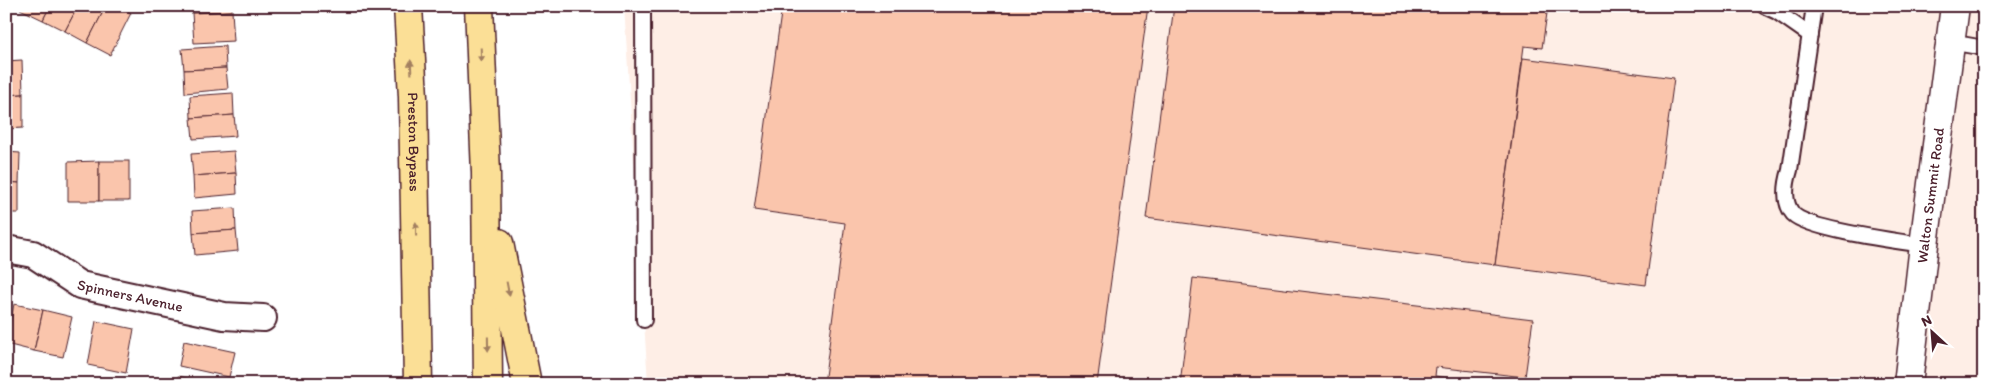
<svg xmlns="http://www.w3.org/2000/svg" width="1990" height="390" viewBox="0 0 1990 390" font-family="Itim,sans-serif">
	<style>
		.built { fill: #feeee6 }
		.building { fill: #fac5ac; stroke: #4a1f2b }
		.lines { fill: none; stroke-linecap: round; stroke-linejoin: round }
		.lane-casing { stroke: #4a1f2b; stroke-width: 18 }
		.street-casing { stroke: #4a1f2b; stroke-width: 30 }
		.secondary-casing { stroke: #4a1f2b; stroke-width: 31 }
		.highway-casing { stroke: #4a1f2b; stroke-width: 31 }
		.lane { stroke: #fff; stroke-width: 14 }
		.street { stroke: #fff; stroke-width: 26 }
		.secondary { stroke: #fff; stroke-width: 28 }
		.highway { stroke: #fbdf96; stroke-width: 28 }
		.oneway { fill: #a27f60 }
		.labels { text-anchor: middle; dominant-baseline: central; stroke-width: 4; stroke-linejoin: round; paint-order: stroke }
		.street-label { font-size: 15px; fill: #4a1f2b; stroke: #fff }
	</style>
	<rect width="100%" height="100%" fill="#fff"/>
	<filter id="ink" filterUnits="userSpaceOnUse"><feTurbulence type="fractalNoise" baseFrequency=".02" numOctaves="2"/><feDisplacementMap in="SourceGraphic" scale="10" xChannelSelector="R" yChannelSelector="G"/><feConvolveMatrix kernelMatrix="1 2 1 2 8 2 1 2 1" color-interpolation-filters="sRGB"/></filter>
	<g filter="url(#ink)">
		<path class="built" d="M624 6H1984V384H648Z"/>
		<g class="building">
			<path d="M21 6H50L43 20 20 9Z"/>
			<path d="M50 6H78L65 31 43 20Z"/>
			<path d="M78 6H106L87 43 65 31Z"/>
			<path d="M106 6H119L131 13 110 55 87 43Z"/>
			<path d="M192 6H232V11L192 13Z"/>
			<path d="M782 6H1148L1097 384H824L845 223 754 210Z"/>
			<path d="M1174 6H1548L1542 48 1524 46 1495 265 1146 218Z"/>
			<path d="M232 11 234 41 194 43 192 13Z"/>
			<path d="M225 46 226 68 184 70 182 49Z"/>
			<path d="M1523 58 1674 78 1646 285 1495 265Z"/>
			<path d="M22 60 23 94 6 95V61Z"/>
			<path d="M226 68 228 89 185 93 184 70Z"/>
			<path d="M233 93 234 115 191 118 190 96Z"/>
			<path d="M23 94V128L6 129V95Z"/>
			<path d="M234 115 236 136 193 139 191 118Z"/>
			<path d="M234 151 236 173 193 176 191 154Z"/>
			<path d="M6 152 20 153 19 183 6 182Z"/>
			<path d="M99 161V201H68V162Z"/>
			<rect x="99" y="161" width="30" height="40"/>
			<path d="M236 173 237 194 194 198 193 176Z"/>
			<path d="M6 182 19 183V213H6Z"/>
			<path d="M235 208 236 230 193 233 192 211Z"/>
			<path d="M236 230 238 251 195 255 193 233Z"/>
			<path d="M1193 278 1533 319 1525 377 1436 367 1435 376 1462 380 1461 384H1180Z"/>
			<path d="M14 304 43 310 34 351 6 344Z"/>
			<path d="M43 310 72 317 63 357 34 351Z"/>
			<path d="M96 321 134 329 126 373 88 365Z"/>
			<path d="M184 341 235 352 229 377 179 366Z"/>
			<path d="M178 376 214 384H177Z"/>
		</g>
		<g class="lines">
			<g class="lane-casing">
				<g id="lane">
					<path d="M643 6 644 320"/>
					<path d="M1764 6 1777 12 1810 35"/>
					<path d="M1814 6 1790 170C1786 183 1783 202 1793 214 1809 230 1898 241 1924 245"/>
					<path d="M1950 42 1984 48"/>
				</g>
			</g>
			<g class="street-casing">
				<g id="street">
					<path id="s1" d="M6 249 33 254 80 285 224 316 263 318"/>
				</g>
			</g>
			<g class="secondary-casing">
				<g id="secondary">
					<path id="s2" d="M1908 384 1924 245 1955 6"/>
				</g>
			</g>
			<g class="highway-casing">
				<g id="highway">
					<path id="s3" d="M408 6 413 97 418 384"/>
					<path d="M479 6 486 173 488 384"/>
					<path d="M499 243 527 384"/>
				</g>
			</g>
			<use href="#lane" class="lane"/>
			<use href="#street" class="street"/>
			<use href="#secondary" class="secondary"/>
			<use href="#highway" class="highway"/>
		</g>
		<defs><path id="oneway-solid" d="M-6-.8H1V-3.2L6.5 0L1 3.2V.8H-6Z" transform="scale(1.25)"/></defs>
		<g class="oneway">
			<use href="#oneway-solid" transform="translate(481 55) rotate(88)"/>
			<use href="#oneway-solid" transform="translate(411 67) rotate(-93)"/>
			<use href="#oneway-solid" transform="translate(416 229) rotate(-91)"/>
			<use href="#oneway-solid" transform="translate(508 289) rotate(79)"/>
			<use href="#oneway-solid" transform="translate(488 344) rotate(89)"/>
		</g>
	</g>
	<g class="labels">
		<g class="street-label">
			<text stroke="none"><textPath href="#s3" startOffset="136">Preston Bypass</textPath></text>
			<text stroke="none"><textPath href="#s2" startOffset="190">Walton Summit Road</textPath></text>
			<text stroke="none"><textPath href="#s1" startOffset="135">Spinners Avenue</textPath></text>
		</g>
	</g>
	<rect width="1990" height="390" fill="none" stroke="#fff" stroke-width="25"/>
	<rect x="12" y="12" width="1965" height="365" fill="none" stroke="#4a1f2b" stroke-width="2" filter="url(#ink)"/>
	<g transform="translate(1932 332) rotate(334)" stroke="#ffffff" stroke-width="4" paint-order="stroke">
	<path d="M0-4L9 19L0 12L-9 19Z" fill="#4a1f2b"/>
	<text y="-8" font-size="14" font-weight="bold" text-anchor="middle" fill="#4a1f2b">N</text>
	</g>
</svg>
